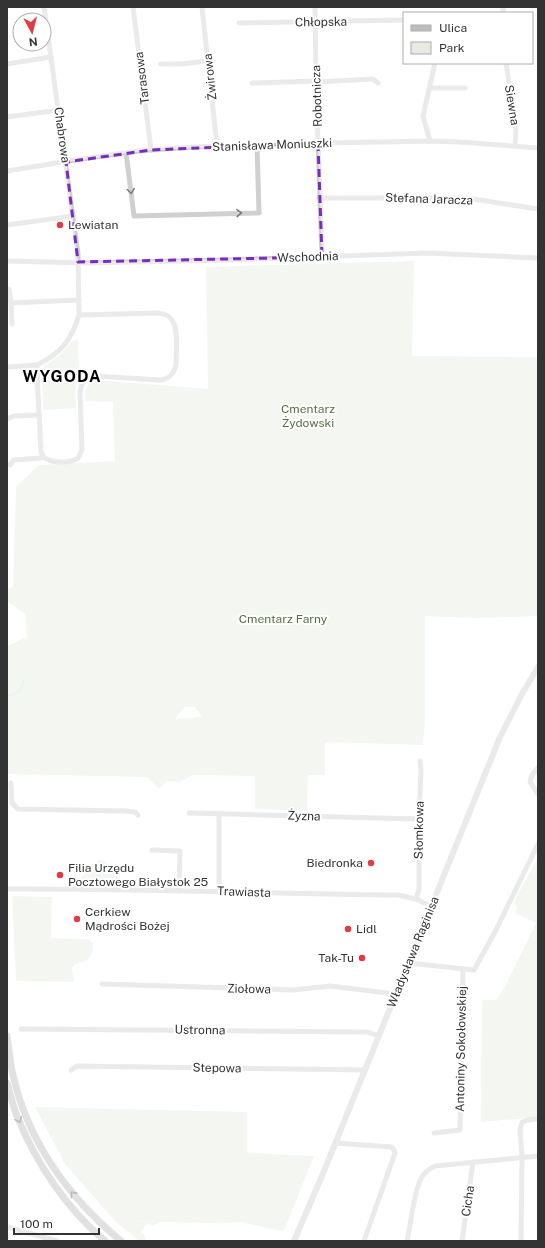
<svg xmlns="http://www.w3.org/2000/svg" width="545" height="1248" viewBox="0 0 545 1248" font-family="'Public Sans',sans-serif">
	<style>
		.green { fill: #e6ecdf; fill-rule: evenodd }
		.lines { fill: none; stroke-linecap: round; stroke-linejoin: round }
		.stream { stroke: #cfe2ee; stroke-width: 1.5 }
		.minor { stroke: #d0d0d0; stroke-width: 5 }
		.tertiary { stroke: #d0d0d0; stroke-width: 6 }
		.secondary { stroke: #bdbdbd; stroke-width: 7 }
		.oneway { stroke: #7a7a7a }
		.oneway2 { stroke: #6a6a6a }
		.marked { fill: none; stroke: #7b2cbf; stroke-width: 3; stroke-dasharray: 8 5; stroke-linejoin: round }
		.poi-dot { fill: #e63946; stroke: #fff; stroke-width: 1.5 }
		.labels { text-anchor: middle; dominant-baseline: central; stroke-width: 4; stroke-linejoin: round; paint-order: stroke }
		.street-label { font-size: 12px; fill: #333; stroke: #fff }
		.poi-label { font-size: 12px; fill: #333; stroke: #fff; text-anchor: start }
		.park-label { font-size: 12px; fill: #56703f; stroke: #fff }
		.district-label { font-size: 16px; font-weight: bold; letter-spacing: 1px; fill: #000; stroke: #fff }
	</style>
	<rect width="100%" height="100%" fill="#fff"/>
	<g class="green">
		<path d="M414 261 412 356 538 357V616L475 618 425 616V720L423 745 325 742V775H308L307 811 255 809V776L193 775 180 782 167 781 159 789 147 777 7 774V646L27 637 25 614 7 601V589L13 587 16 487 39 465 115 461 113 402 85 401C84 391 86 384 96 380L208 389 206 267ZM184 707H195L202 717 175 719Z"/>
		<path d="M73 340H78L79 381 75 391 76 408 43 410 42 370 45 365 59 356Z"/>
		<path d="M538 858V1117L481 1122 482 1000H496L506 985 536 923 515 913 518 907 515 905 514 901Z"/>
		<path d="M99 860 104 861 125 882 122 884 80 882V879Z"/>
		<path d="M12 896 52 897 51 938 88 939 93 944V952L87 960 74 965 72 969 74 982 16 981Z"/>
		<path d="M35 1107 247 1112V1153L314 1156 284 1231 266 1228 243 1222 211 1223 125 1221 159 1222 152 1226 148 1223 140 1232 145 1236 146 1241H139L115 1221 65 1164Z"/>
	</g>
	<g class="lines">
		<path class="stream" d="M7 696 12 695 20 691 24 680"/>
		<g class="minor">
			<path d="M44 7 78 254 79 315 158 313C164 314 169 315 172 320 179 329 176 354 176 365 174 374 170 379 160 380L95 376C85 378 80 384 80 394L82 449C81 453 80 455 78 458 70 464 51 463 43 457L41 451 37 374V365C61 353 71 341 79 315"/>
			<path d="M133 7 151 150"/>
			<path d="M202 7 217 146"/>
			<path d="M315 7 316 82 322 257"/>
			<path d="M503 13V7"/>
			<path d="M239 23 404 20"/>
			<path d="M506 63 516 128 515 146"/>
			<path d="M7 64 51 57"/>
			<path d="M161 64H181L208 61"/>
			<path d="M316 82 373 79 378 83"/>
			<path d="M252 83 316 81"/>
			<path d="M430 88H465"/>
			<path d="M7 117 59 110"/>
			<path d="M430 141 423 116 435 63"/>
			<path d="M126 153 134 216 259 213 257 145"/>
			<path d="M7 171C55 164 103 154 151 150 244 143 337 143 430 141L460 142 538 148"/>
			<path d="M319 198H467L538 209"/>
			<path d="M7 225 73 216"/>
			<path d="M7 261 87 263 228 260 428 253 538 258"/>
			<path d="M9 289 11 303"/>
			<path d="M12 324 11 303 79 300"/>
			<path d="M7 367 37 365"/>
			<path d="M7 419 14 416 39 415"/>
			<path d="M10 465 14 460 41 458 43 457"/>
			<path d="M538 768 532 775 530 782 538 794"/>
			<path d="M11 783 12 803 18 809 126 811 135 812 138 815"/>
			<path d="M189 813 419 819"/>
			<path d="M152 850 180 851 179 891"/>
			<path d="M7 889C137 888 267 894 398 895L416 899 431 906"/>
			<path d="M219 892V814"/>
			<path d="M416 899 419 889V819L421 770 420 761"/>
			<path d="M409 963 474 970 495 932 538 844"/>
			<path d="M102 984 293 990 330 986 396 994"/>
			<path d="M21 1029 356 1032H367L379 1036"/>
			<path d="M71 1070 77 1066 365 1070"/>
			<path d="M434 1133 460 1130 463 969"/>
			<path d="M335 1143 392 1147 394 1150 395 1153 364 1241"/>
			<path d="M7 1227 57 1241"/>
			<path d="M407 1241C411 1224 414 1186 424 1174 427 1170 431 1168 435 1166L538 1156"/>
			<path d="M462 1241 473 1162"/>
			<path d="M521 1241 522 1157 520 1130 522 1122 528 1120 538 1119"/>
		</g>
		<path class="tertiary" d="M294 1241 322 1176 500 737 522 694 538 667"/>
		<g class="secondary">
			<path d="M7 1036C9 1049 10 1063 13 1075 28 1142 69 1198 121 1241"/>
			<path d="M7 1083C10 1094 13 1106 17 1116 36 1163 66 1208 105 1241"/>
		</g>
	</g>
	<defs><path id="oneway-chevron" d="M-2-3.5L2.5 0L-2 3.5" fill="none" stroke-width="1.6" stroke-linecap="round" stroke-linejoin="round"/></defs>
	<g class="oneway">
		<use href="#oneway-chevron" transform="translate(131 191) rotate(82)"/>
		<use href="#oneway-chevron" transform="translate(239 213) rotate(-2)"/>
	</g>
	<g class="oneway2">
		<use href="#oneway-chevron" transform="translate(19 1120) rotate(66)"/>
		<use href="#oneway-chevron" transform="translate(73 1194) rotate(-129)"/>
	</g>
	<path d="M0 0H545V1248H0ZM318 143 322 257 78 262 66 162 151 150Z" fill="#fff" fill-opacity=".55" fill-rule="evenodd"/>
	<path class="marked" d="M318 143 322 257 78 262 66 162 151 150Z"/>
	<g class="poi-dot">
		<circle cx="60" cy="225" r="4"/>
		<circle cx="371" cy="863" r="4"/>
		<circle cx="60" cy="875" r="4"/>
		<circle cx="77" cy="919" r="4"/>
		<circle cx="348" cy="929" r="4"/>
		<circle cx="362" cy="958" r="4"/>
	</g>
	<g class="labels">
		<g class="street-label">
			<text transform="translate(321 22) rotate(-1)">Chłopska</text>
			<text transform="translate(210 77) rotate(-96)">Żwirowa</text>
			<text transform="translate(142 78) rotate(-97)">Tarasowa</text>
			<text transform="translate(317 96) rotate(-92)">Robotnicza</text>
			<text transform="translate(512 105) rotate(81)">Siewna</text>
			<text transform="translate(62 135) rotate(82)">Chabrowa</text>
			<text transform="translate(272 145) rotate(-2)">Stanisława Moniuszki</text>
			<text transform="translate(429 199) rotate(2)">Stefana Jaracza</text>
			<text transform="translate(308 257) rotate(-2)">Wschodnia</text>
			<text transform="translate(304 816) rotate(2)">Żyzna</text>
			<text transform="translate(419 830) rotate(-89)">Słomkowa</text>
			<text transform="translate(244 892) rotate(2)">Trawiasta</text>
			<text transform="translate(413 952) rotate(-68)">Władysława Raginisa</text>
			<text transform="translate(249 989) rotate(1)">Ziołowa</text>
			<text transform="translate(200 1030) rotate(1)">Ustronna</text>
			<text transform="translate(461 1049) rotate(-89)">Antoniny Sokołowskiej</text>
			<text transform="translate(217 1068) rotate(1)">Stepowa</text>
			<text transform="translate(468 1201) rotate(-82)">Cicha</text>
		</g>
		<g class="poi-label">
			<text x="68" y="225">Lewiatan</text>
			<text x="363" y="863" text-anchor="end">Biedronka</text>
			<text x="68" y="868">Filia Urzędu<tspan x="68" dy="14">Pocztowego Białystok 25</tspan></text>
			<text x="85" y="912">Cerkiew<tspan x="85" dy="14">Mądrości Bożej</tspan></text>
			<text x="356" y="929">Lidl</text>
			<text x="354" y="958" text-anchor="end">Tak-Tu</text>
		</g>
		<g class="park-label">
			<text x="308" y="409">Cmentarz<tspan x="308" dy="14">Żydowski</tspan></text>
			<text x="283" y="619">Cmentarz Farny</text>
		</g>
		<g class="district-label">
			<text x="62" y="376">WYGODA</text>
		</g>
	</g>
	<rect width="545" height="1248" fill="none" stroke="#333333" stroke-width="16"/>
	<rect x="403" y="12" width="130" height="52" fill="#ffffff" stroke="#adadad"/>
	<rect x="411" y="25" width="20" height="6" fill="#bdbdbd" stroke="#adadad"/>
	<text x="439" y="32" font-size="12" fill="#333333">Ulica</text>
	<rect x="411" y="42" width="20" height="12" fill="#e6ecdf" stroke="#adadad"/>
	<text x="439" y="52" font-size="12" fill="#333333">Park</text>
	<g transform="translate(32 32) rotate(173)"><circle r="19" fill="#ffffff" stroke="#adadad"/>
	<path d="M0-3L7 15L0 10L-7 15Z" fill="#e63946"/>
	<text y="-6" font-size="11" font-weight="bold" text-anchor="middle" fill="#333333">N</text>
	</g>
	<path d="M14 1228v6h85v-6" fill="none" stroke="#333333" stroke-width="2"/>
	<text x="20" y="1228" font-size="12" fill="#333333" stroke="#ffffff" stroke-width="3" paint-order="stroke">100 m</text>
</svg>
